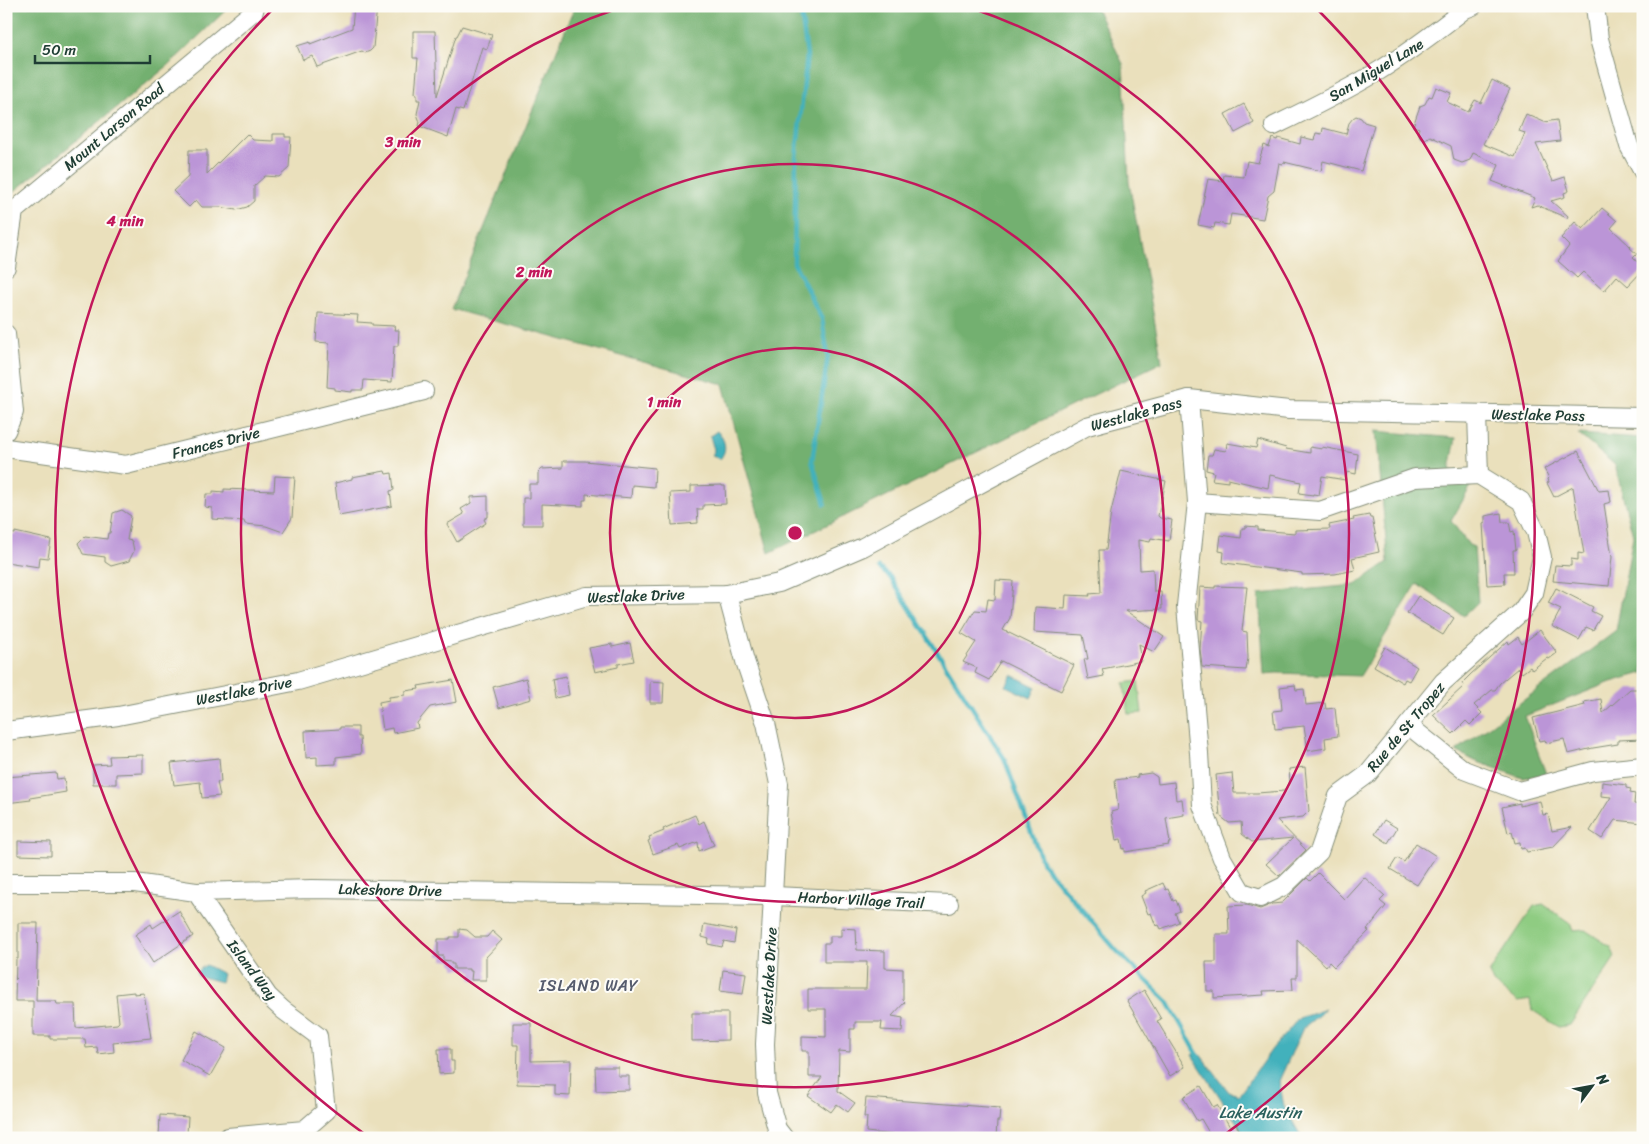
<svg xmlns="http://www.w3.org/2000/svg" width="1649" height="1144" viewBox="0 0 1649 1144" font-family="Sriracha,sans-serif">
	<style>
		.green { fill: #8fcc82; stroke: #57845b }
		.forest { fill: #73b070; stroke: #497652 }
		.water { fill: #42b1bc; stroke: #307778 }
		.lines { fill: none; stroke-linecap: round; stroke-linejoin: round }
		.stream { stroke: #42b1bc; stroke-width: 4.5 }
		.building { fill: #bb95d7 }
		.minor-casing { stroke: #848e78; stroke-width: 20 }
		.minor { stroke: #fff; stroke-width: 18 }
		.ring { fill: none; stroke: #c2185b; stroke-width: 2.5 }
		.labels { text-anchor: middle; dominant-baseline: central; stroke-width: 4; stroke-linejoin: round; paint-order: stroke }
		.street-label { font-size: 15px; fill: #1f3d34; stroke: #fdfcf7 }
		.neighbourhood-label { font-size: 16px; letter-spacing: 1px; fill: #565c6d; stroke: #fdfcf7 }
		.water-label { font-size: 16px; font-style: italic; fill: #2a605d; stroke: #fdfcf7 }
		.centre { fill: #c2185b; stroke: #fdfcf7; stroke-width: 2.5 }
		.ring-label { font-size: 15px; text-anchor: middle; font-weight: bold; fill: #c2185b; stroke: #fdfcf7; stroke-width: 4; stroke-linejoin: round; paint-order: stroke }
	</style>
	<rect width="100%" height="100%" fill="#fdfcf7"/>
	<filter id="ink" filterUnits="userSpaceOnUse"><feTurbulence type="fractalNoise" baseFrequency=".02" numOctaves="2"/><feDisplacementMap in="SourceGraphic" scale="10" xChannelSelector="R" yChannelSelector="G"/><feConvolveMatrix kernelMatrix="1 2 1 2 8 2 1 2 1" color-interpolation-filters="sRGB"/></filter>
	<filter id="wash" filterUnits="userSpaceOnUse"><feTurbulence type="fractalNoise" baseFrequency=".0096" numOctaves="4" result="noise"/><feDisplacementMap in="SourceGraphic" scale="20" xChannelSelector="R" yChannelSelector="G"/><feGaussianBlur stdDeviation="1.12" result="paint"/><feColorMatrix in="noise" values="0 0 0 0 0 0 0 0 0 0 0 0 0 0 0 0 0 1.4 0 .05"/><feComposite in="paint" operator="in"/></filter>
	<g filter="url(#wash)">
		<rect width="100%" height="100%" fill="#eae0bc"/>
		<g class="green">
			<path d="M1138 681 1142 713 1128 714 1124 683Z"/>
			<path d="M1543 904 1570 923 1573 931 1585 930 1611 947 1615 957 1570 1025 1559 1027 1532 1010 1530 1000 1518 1002 1493 983 1489 973 1534 906Z"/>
		</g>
		<g class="forest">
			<path d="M6 6H230L170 64 6 198Z"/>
			<path d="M575 6H1095L1123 64 1129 182 1162 362 769 553 723 384 451 309Z"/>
			<path d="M1376 431 1456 438 1450 469 1471 486 1451 521 1469 545 1474 547 1478 602 1464 616 1417 584 1360 676 1277 673 1264 674 1259 594 1355 585 1388 562Z"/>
			<path d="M1578 434 1643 438V673L1611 682 1525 716 1546 774 1523 778 1475 761 1456 751 1616 631 1633 536 1615 465Z"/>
		</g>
		<g class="water">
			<path d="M717 431C725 439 728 450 720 459L712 456 714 450 710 436Z"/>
			<path d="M1012 675 1036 687 1031 698 1006 686Z"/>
			<path d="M206 965 223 974 221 982 198 976 196 972Z"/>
			<path d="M1326 1009 1303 1028 1279 1081 1284 1106 1302 1138H1247L1192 1055 1199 1053 1229 1092 1239 1095 1272 1049 1299 1018Z"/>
		</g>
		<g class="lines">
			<g class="stream">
				<path d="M800 6 807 55 796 158 794 263 822 319 828 356 812 461 825 504"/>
				<path d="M879 568 890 577 1004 758 1043 864 1116 950 1168 1002 1199 1057"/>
			</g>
		</g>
		<g id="blocks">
			<g class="building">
				<path d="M354 6H377L373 48 370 51 365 53 362 51 317 67 312 56 303 60 297 46 310 42V44L352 28Z"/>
				<path d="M462 26 492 35 487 49 482 47 463 111 456 109 448 137 419 126 420 122 417 114 420 100H417V94L415 93 418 58H413V31H435L437 96 456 36H457Z"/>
				<path d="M1492 80 1510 89 1483 144 1515 157 1525 133 1519 131 1526 114 1544 122 1557 120 1560 141 1536 144 1553 181 1565 177 1569 191 1564 193 1565 197 1551 201 1568 216 1567 218 1537 205 1531 207 1535 198 1492 181 1499 165 1473 153 1470 160 1462 163 1454 160 1451 146 1430 136 1425 139 1420 137 1418 131 1419 128 1413 126 1420 106 1425 104 1429 96 1432 97 1436 87 1451 93 1447 102 1468 112 1475 100 1481 103Z"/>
				<path d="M1244 104 1254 123 1235 133 1225 114Z"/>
				<path d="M1356 116 1361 118 1364 122 1374 125 1361 171 1323 161 1321 171 1284 162 1283 164 1279 163 1274 191 1268 196 1263 219 1231 214 1229 225 1215 223 1214 228 1198 225 1208 179 1223 181 1224 175 1244 177 1247 161 1258 163 1264 145 1269 147 1272 138 1277 140 1278 138 1300 144 1301 137 1314 140 1316 133 1322 134 1323 128 1346 134 1349 123 1353 118Z"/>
				<path d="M247 134 253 140 273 141V134H285V137H291L289 168 279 177 265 176 254 186V201L247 207 236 210 220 207H202L196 200 189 207 173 191 188 177 189 150H207V174Z"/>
				<path d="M1602 208 1617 221 1611 228 1631 247 1630 248 1637 254 1633 258 1643 267V270L1628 286 1617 276 1604 291 1583 272 1577 278 1558 261 1569 246 1561 238 1575 222 1583 229Z"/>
				<path d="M318 313 358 315 357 322 372 323V325L395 326 394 330H399L398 346H394L392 382 364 380 363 390H352V392L335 390V388L327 387 329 343 316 342Z"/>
				<path d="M1258 440 1286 448V449L1310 453V447L1322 449V447L1358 454 1356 474 1347 472 1345 480 1322 476 1319 495 1313 494V495L1299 493 1301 482 1270 475 1268 488 1228 479V482L1212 480 1214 472 1206 470 1208 455H1212L1214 449 1226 451 1227 443 1256 448Z"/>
				<path d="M1578 451 1599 491 1609 490 1611 502 1604 504 1612 557 1609 586 1553 581 1555 565 1571 566V559L1578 560V553L1584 554 1573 487 1554 497 1547 483 1549 482 1548 479 1549 478 1544 469Z"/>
				<path d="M563 461H585L655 468 654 487 632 485 631 498 586 494V500H583V506L542 504V525H523V498H529V484H538V473L542 469 563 468Z"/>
				<path d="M385 471 386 474 392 473 394 490 390 491 392 506 339 516 335 483 352 479V477Z"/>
				<path d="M1121 471 1166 481 1158 516 1160 518 1172 520 1169 541 1151 538 1150 542 1139 540 1140 570 1153 569 1154 592H1161L1162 609 1126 611 1164 637 1154 652 1139 644 1142 661 1102 669 1104 676 1088 679 1084 659H1088L1083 635 1034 632 1035 607 1065 609 1066 595 1090 596 1089 594 1101 593 1099 550H1106L1111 512Z"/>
				<path d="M275 476 295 477 292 518 283 532 266 526 245 524 244 521 212 519V508L205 507 206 494H213V491L224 492V489L274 491Z"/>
				<path d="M722 485V486H725L726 504 703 505V509H697L698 523 672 525 670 493 691 492V486Z"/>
				<path d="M488 496V517L484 519 486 523 457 542 447 524 464 514 461 509 471 503V497Z"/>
				<path d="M122 510 131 516 127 540 132 541 134 551 129 561 111 566 105 562V557L83 554 78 543 85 536 107 539 108 533H110L113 513Z"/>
				<path d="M1501 513 1502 522H1509L1511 532 1514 531 1516 550H1513L1514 573H1504L1505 584 1487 585 1483 524 1485 523V516Z"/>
				<path d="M1369 515 1370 518H1372L1379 552 1352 558 1355 570 1335 574 1302 575V573L1225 563 1223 562 1224 552 1219 551 1221 535 1241 538 1242 528H1245V526L1258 527V530L1295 533V530L1330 529 1329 525 1354 520 1353 518Z"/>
				<path d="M15 532 51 540 48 558 40 557 39 567 6 562V533L15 534Z"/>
				<path d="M996 580 1013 581 1010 618 1003 630 1074 665 1061 691 1001 661 989 680 975 673 977 668 963 662 976 642 961 633 975 610 986 611 988 599 995 600Z"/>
				<path d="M1215 586 1247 587 1242 631 1247 632 1248 658 1246 670 1202 667 1200 649 1202 621 1198 620 1200 587 1215 588Z"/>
				<path d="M1556 588 1593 607 1591 611 1601 616 1593 630 1586 627 1579 640 1552 626 1561 609 1548 603Z"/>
				<path d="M1418 596 1454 618 1443 635 1407 613Z"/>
				<path d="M1540 630 1557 653 1549 659 1547 658 1532 670 1530 667 1522 673 1518 668 1500 683 1495 690H1492L1474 705 1482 713 1470 725 1466 721 1453 734 1433 715 1464 686 1462 683 1471 674 1508 641 1509 644 1518 637 1522 644Z"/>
				<path d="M630 643 634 661 618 664V667L595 672 589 648 612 644V647Z"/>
				<path d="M1385 647 1417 667 1409 681 1405 679 1403 683 1374 666Z"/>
				<path d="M566 676 569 695 555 698 552 679Z"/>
				<path d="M526 678 531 699 499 708 493 687Z"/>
				<path d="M453 680 457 702 430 707 417 723 418 728 393 733 392 728 383 730 379 702 389 700V697L405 695V691L419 689 418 686Z"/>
				<path d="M650 681 664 682 663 703H650Z"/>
				<path d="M1295 685 1296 690 1304 689 1306 705 1325 703 1326 709 1335 708 1338 736 1325 738 1326 748 1308 751 1304 726 1275 729 1273 711 1282 710 1280 687Z"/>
				<path d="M1630 689H1643V739L1618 740V744L1593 748 1568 754 1564 739 1546 743 1545 740 1539 741 1533 718 1585 705 1584 702 1601 699 1603 713Z"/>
				<path d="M340 727H358V737H360L361 754 336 757V764L317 765V757L306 758 305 731 340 729Z"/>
				<path d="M143 755V773L116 774V784H93V765L110 764 109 756Z"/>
				<path d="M219 758 221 782H217L220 796 202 798 200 782 174 785 171 763Z"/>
				<path d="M1305 767 1309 811 1303 817 1277 820 1306 850 1279 876 1266 864 1293 838 1252 842 1242 834 1241 822 1229 823 1220 816 1216 775 1232 773 1234 793H1257L1284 791 1290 782 1289 769Z"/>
				<path d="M56 773 57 779 64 778 66 792 30 798 31 800 6 803V777Z"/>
				<path d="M1151 773 1157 777 1158 784 1174 782 1176 800 1182 799 1184 815 1166 818 1170 843H1168L1169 845 1125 852V848L1123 849 1121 839 1116 840 1111 812 1118 810 1115 780 1138 777 1137 775Z"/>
				<path d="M1602 782 1626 785V788L1631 789 1630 793 1635 794 1634 804 1643 805V823L1615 820 1602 839 1590 831 1611 797 1601 796Z"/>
				<path d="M1540 801 1543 815 1548 814 1552 831 1572 827 1553 847 1527 852 1525 848 1521 849 1520 842 1515 843 1512 832 1508 833 1502 807 1520 803V806Z"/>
				<path d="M695 815 699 824 704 821 714 845 699 851 698 842 680 849 678 845 653 854 648 841 650 840 649 837 664 831 663 829Z"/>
				<path d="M1384 820 1397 828 1388 843 1375 834Z"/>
				<path d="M18 841 51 842V856L18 855Z"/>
				<path d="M1416 843 1436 856 1417 885 1390 869 1397 858 1404 862Z"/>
				<path d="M1318 873 1344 899 1364 877 1385 896 1380 901 1386 906 1367 930 1369 931 1334 967 1329 962 1326 966 1297 939V978H1292L1293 990 1263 991 1264 995 1214 998V991H1207L1206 962H1216V934H1229L1228 906 1247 905 1260 909 1272 904 1282 903 1307 878 1310 881Z"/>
				<path d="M1163 883 1166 890 1168 889 1173 901 1176 900 1180 911 1175 913 1179 922 1161 929 1159 925 1156 926 1151 913 1148 914 1141 896 1146 893 1145 891Z"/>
				<path d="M179 911 193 936 153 963 135 935 151 924 153 928Z"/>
				<path d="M18 923H38L36 1001H56L57 1004H75L76 1028 117 1024 119 1022 116 994 134 992V994L144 993 151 1038 113 1042 114 1052 98 1054 97 1047 86 1048 85 1039H50V1036H33V1001H15L16 959H18Z"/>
				<path d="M704 924 736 930 734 943 724 941 722 947 708 944 709 939 702 937Z"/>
				<path d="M841 928 856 929 857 950 885 951V968L903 969V1000L905 1002 892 1016 903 1018 902 1031 881 1030 882 1022H855V1029H850V1052L839 1051 838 1091 855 1103 848 1112 837 1104 831 1112 808 1096 822 1077H809V1051H802V1036L826 1037V1009H808V989H866L867 962H824V943H830V936H841Z"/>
				<path d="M459 929 467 930 475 937H487L492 931 502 940 486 957V980H471L472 971H469V969H454V964H451V961L443 960V956H438V939H450V937H459Z"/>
				<path d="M723 970 746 973 743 994 720 991Z"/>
				<path d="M1144 990 1161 1019 1157 1021 1185 1067 1170 1076 1127 1001Z"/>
				<path d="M692 1013H728V1040L692 1041Z"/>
				<path d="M513 1023H531V1061L571 1060 570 1096 555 1095V1085L517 1084 518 1045H513Z"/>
				<path d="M196 1031 226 1048 210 1076 181 1060Z"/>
				<path d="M438 1049H451V1061H454V1073L439 1074Z"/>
				<path d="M595 1067H618V1076H629V1090L596 1091Z"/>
				<path d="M1201 1086 1213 1107 1217 1105 1230 1127 1236 1124 1244 1138H1212L1201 1119 1197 1121 1183 1097Z"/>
				<path d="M866 1098 1000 1108 999 1121H997L996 1138H924L866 1132 867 1117H864Z"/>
				<path d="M160 1115 188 1117 187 1134H180V1138H159Z"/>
			</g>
		</g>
	</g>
	<g filter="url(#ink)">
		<use href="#blocks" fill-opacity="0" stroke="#848e78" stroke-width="1"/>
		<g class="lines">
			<g class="minor-casing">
				<g id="minor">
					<path d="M1595 6 1599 39 1629 146 1643 172"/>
					<path d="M1274 126C1309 109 1344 92 1377 72 1408 53 1437 31 1465 9L1473 6"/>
					<path d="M6 267 14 211 254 11 255 6"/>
					<path d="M6 334 14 412 6 431"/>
					<path d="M1189 399 1197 502 1186 606 1199 753 1202 805 1222 858 1242 892 1260 898 1284 886 1319 852 1338 796 1368 774 1443 682 1521 612 1534 593 1542 557 1536 532 1521 501 1479 475 1415 478 1320 511 1197 502"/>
					<path d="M1477 414 1479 475"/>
					<path d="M6 448 126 465 424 391"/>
					<path d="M727 594 745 661 766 723 779 784 765 1044 767 1093 777 1129 784 1138"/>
					<path d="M1408 725 1464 770 1519 791 1593 771 1643 766"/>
					<path d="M6 731 118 716 298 681 587 596 727 594 779 583 863 547 1087 426 1189 399 1289 410 1643 417"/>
					<path d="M6 883H135L196 892 312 889 774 896 949 904"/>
					<path d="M196 892 268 996 283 1010 318 1036 326 1111 304 1130 228 1137"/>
				</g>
			</g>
			<use href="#minor" class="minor"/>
		</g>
	</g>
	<g class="ring">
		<circle cx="795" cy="533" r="185"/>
		<circle cx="795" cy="533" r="369"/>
		<path d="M971 8A554 554 0 1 1 619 8"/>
		<path d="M366 1135A739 739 0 0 1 272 10M1318 10A739 739 0 0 1 1224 1135"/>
	</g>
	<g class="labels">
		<g class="street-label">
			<text transform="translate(1376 70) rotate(-31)">San Miguel Lane</text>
			<text transform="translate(114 127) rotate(-40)">Mount Larson Road</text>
			<text transform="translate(1136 414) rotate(-15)">Westlake Pass</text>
			<text transform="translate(1538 415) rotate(1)">Westlake Pass</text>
			<text transform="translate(216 443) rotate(-14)">Frances Drive</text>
			<text transform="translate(636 596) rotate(-2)">Westlake Drive</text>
			<text transform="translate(244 691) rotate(-11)">Westlake Drive</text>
			<text transform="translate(1406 727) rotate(-50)">Rue de St Tropez</text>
			<text transform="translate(390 890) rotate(1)">Lakeshore Drive</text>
			<text transform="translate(861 900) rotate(3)">Harbor Village Trail</text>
			<text transform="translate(252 970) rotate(53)">Island Way</text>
			<text transform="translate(769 976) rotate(-87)">Westlake Drive</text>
		</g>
		<g class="neighbourhood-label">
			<text x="589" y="985">ISLAND WAY</text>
		</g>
		<g class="water-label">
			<text x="1260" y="1112">Lake Austin</text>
		</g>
	</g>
	<circle cx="795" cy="533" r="8" class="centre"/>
	<g class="ring-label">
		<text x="403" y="147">3 min</text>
		<text x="125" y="226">4 min</text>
		<text x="534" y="277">2 min</text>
		<text x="664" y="407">1 min</text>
	</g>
	<rect width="1649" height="1144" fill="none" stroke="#fdfcf7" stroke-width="25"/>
	<g transform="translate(1592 1086) rotate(58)" stroke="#fdfcf7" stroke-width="4" paint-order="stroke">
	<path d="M0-4L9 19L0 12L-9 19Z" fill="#1f3d34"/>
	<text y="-8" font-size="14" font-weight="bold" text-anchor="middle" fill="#1f3d34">N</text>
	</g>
	<path d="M35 55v8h115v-8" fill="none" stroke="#1f3d34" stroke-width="2.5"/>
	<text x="42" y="55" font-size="15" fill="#1f3d34" stroke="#fdfcf7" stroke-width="4" paint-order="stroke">50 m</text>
</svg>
